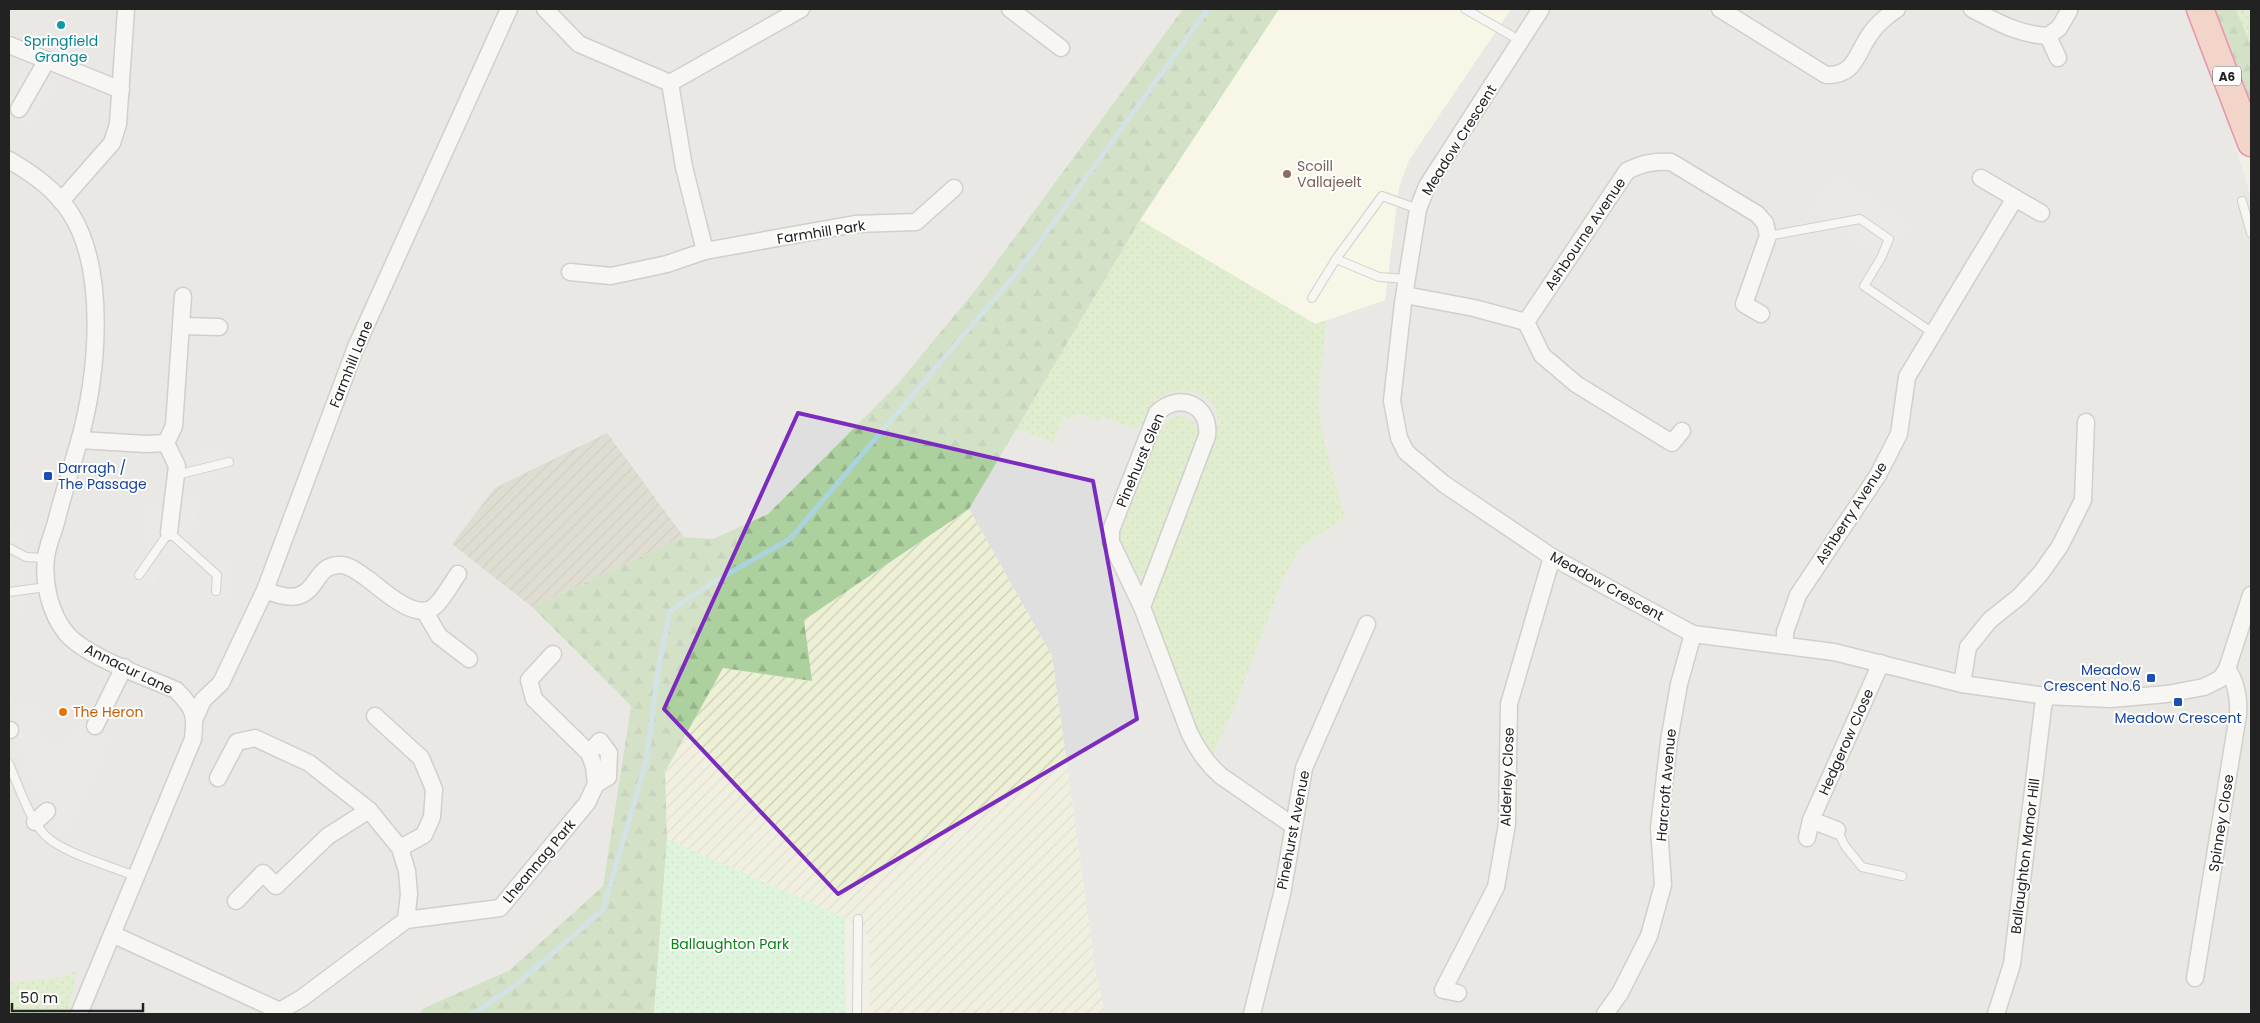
<svg xmlns="http://www.w3.org/2000/svg" width="2260" height="1023" viewBox="0 0 2260 1023" font-family="Poppins,sans-serif">
	<style>
		.residential { fill: #e0dfdf }
		.education { fill: #ffffe5 }
		.construction { fill: url(#construction-furrows) }
		.farmland { fill: url(#farmland-furrows) }
		.grass { fill: url(#grass-dots) }
		.forest { fill: url(#forest-firs) }
		.park { fill: url(#park-dots) }
		.parking { fill: #e2e2e2 }
		.lines { fill: none; stroke-linecap: round; stroke-linejoin: round }
		.stream { stroke: #aad3df; stroke-width: 5 }
		.service-casing { stroke: #a9a9a9; stroke-width: 10 }
		.minor-casing { stroke: #a9a9a9; stroke-width: 19 }
		.trunk-casing { stroke: #dc2a67; stroke-width: 29 }
		.service { stroke: #fff; stroke-width: 8 }
		.minor { stroke: #fff; stroke-width: 16 }
		.trunk { stroke: #f2b4a3; stroke-width: 26 }
		.marked { fill: none; stroke: #7b2cbf; stroke-width: 4; stroke-linejoin: round }
		.culture-dot { fill: #0f9aa8; stroke: #fff; stroke-width: 2 }
		.education-dot { fill: #8d6e63; stroke: #fff; stroke-width: 2 }
		.transit-dot { fill: #1a4fb4; stroke: #fff; stroke-width: 2 }
		.food-dot { fill: #e8710a; stroke: #fff; stroke-width: 2 }
		.labels { text-anchor: middle; dominant-baseline: central; stroke-width: 4; stroke-linejoin: round; paint-order: stroke }
		.shield { fill: #fff; stroke: #646464; stroke-width: 1 }
		.shield-label { font-size: 12px; font-weight: bold; fill: #222 }
		.culture-label { font-size: 14px; fill: #0d838f; stroke: #fff }
		.street-label { font-size: 14px; fill: #222; stroke: #fff }
		.education-label { font-size: 14px; fill: #785e54; stroke: #fff; text-anchor: start }
		.transit-label { font-size: 14px; fill: #164399; stroke: #fff; text-anchor: start }
		.food-label { font-size: 14px; fill: #c56008; stroke: #fff; text-anchor: start }
		.park-label { font-size: 14px; fill: #0c8416; stroke: #fff }
	</style>
	<defs>
		<pattern id="construction-furrows" width="10" height="10" patternUnits="userSpaceOnUse" patternTransform="scale(1.25)"><rect width="10" height="10" fill="#c7c7b4"/><path d="M-1 1l2-2M0 10L10 0M9 11l2-2" fill="none" stroke="#abab9a"/></pattern>
		<pattern id="farmland-furrows" width="10" height="10" patternUnits="userSpaceOnUse" patternTransform="scale(1.25)"><rect width="10" height="10" fill="#eef0d5"/><path d="M-1 1l2-2M0 10L10 0M9 11l2-2" fill="none" stroke="#ccceb7"/></pattern>
		<pattern id="grass-dots" width="8" height="8" patternUnits="userSpaceOnUse" patternTransform="scale(1.25)"><rect width="8" height="8" fill="#cdebb0"/><path d="M2 2h.1M6 6h.1" fill="none" stroke="#b0c997" stroke-width="1.8" stroke-linecap="round"/></pattern>
		<pattern id="forest-firs" width="22" height="20" patternUnits="userSpaceOnUse" patternTransform="scale(1.25)"><rect width="22" height="20" fill="#add19e"/><path d="M5 1l3.5 6h-7zM16 11l3.5 6h-7z" fill="#95b388"/></pattern>
		<pattern id="park-dots" width="8" height="8" patternUnits="userSpaceOnUse" patternTransform="scale(1.25)"><rect width="8" height="8" fill="#c8facc"/><path d="M2 2h.1M6 6h.1" fill="none" stroke="#acd6af" stroke-width="1.8" stroke-linecap="round"/></pattern>
	</defs>
	<rect width="100%" height="100%" fill="#f2efe9"/>
	<g class="residential">
		<path d="M9 9H1183L978 287 895 387 768 514 713 539 684 537 532 608 631 706 603 886 510 970 424 1008 419 1014H9Z"/>
		<path d="M1511 9H2186L2227 119 2251 198V1014H1105L1095 967 1052 656 969 509 1140 220 1315 324 1385 300 1399 187 1409 160Z"/>
	</g>
	<path class="education" d="M1279 9H1511L1409 160 1399 187 1385 300 1316 324 1140 220Z"/>
	<path class="construction" d="M607 433 684 537 532 607 452 544 495 488Z"/>
	<path class="farmland" d="M969 509 1052 656 1095 967 1105 1014H870V937L845 918 667 839 665 772 723 668 812 681 804 620Z"/>
	<g class="grass">
		<path d="M2236 9H2251V46Z"/>
		<path d="M1140 220 1315 324 1327 320 1320 375 1319 402 1323 437 1345 518 1302 546 1284 577 1235 705 1212 756 1198 735 1151 606 1153 596 1214 443C1217 431 1219 419 1215 408 1207 388 1170 386 1156 400 1150 407 1147 419 1143 428L1138 426 1136 430 1101 416 1099 421 1076 412 1074 420 1064 416 1053 443 1016 428Z"/>
		<path d="M1182 416C1193 419 1199 426 1198 439L1143 576 1139 577 1135 574 1119 535 1162 426 1172 417Z"/>
		<path d="M78 970 67 1014H9V983L62 977Z"/>
	</g>
	<g class="forest">
		<path d="M1183 9H1279L1140 220 969 509 804 620 812 681 723 668 665 772 667 839 654 1014H419L424 1008 510 970 603 886 631 706 532 607 684 537 713 539 768 514 895 387 978 287Z"/>
		<path d="M2213 9H2236L2251 46V106Z"/>
	</g>
	<path class="park" d="M667 839 845 918 846 1014H654Z"/>
	<g class="parking">
		<path d="M22 69 41 71 58 83 30 126 9 112V92Z"/>
		<path d="M1835 175 1910 224 1886 262 1810 212Z"/>
		<path d="M198 450 229 453 228 472 193 481Z"/>
		<path d="M167 492 198 494 195 530H186L184 558 159 555 160 544 144 543 147 507 166 508Z"/>
		<path d="M9 525 28 536 23 548 19 579 25 606 14 625 9 622Z"/>
		<path d="M141 556 157 558 156 587 130 585 132 569Z"/>
		<path d="M209 562 235 565 231 600 205 597Z"/>
		<path d="M9 700 17 705 20 700 47 716 36 734 60 750 82 719 112 736 67 835 49 817 9 727Z"/>
	</g>
	<g class="lines">
		<path class="stream" d="M473 1014 518 983 603 910 647 758 658 670 670 611 717 580 790 539 1020 269 1208 9"/>
		<g class="service-casing">
			<g id="service">
				<path d="M1465 9 1521 41"/>
				<path d="M2242 201 2251 233"/>
				<path d="M1768 236 1860 219 1889 239 1881 258 1864 286 1933 333"/>
				<path d="M1407 279 1379 277 1336 259 1382 196 1418 209"/>
				<path d="M1312 298 1336 259"/>
				<path d="M176 475 229 462"/>
				<path d="M9 548 26 557 46 558"/>
				<path d="M139 575 169 532 217 575 216 591"/>
				<path d="M9 592 46 587"/>
				<path d="M9 764C19 787 27 813 43 833 59 852 112 867 136 876"/>
				<path d="M1837 830 1845 846 1862 867 1902 876"/>
				<path d="M857 1014 858 919"/>
			</g>
		</g>
		<g class="minor-casing">
			<g id="minor">
				<path d="M545 9 579 44 670 83 801 9"/>
				<path d="M1010 9 1061 48"/>
				<path d="M1541 9 1427 186 1418 209 1403 303 1392 401 1399 438 1406 452 1444 484 1552 557 1693 634 1834 652 1962 684 2046 696 2111 699 2167 694 2204 687 2220 679 2227 669 2251 595"/>
				<path d="M1720 9 1826 75C1856 76 1856 53 1871 33 1877 24 1889 14 1897 9"/>
				<path d="M1972 9C1999 23 2017 34 2048 36L2059 28 2069 11"/>
				<path d="M2048 36 2058 58"/>
				<path d="M9 45 121 90"/>
				<path d="M670 83 684 167 705 251 855 224 916 222 954 188"/>
				<path d="M19 109 47 60"/>
				<path d="M9 160C33 174 56 190 71 214 108 273 97 378 79 442 71 469 63 495 56 522 53 534 47 546 46 558 43 583 50 613 66 633 86 657 146 677 176 690 194 708 196 714 193 739L79 1014"/>
				<path d="M2015 198 2041 213"/>
				<path d="M61 201 112 143 118 124 126 9"/>
				<path d="M570 272 611 276 667 264 705 251"/>
				<path d="M1405 295 1474 308 1526 322 1627 171C1643 163 1654 161 1671 162L1757 214 1765 223 1768 236 1744 304 1761 314"/>
				<path d="M1526 322 1542 355 1576 384 1672 443 1682 431"/>
				<path d="M182 326 219 327"/>
				<path d="M80 440 146 444 166 443 174 426 183 296"/>
				<path d="M166 443 177 466 169 532"/>
				<path d="M265 590C323 615 307 562 342 565 352 566 360 574 368 579 384 591 418 624 436 605 445 596 451 584 458 574"/>
				<path d="M1142 607 1207 436C1211 405 1179 391 1157 413L1111 530V542L1142 607 1189 732C1197 749 1207 764 1221 776L1292 825"/>
				<path d="M425 612 439 636 469 659"/>
				<path d="M1785 644V632L1798 595 1878 475 1899 434 1907 377 2015 198 1981 178"/>
				<path d="M1962 684 1968 647 1990 620 2020 596 2041 573 2060 546 2083 500 2086 422"/>
				<path d="M375 716 421 758 434 789 432 817 424 835 400 848"/>
				<path d="M195 718 203 700 221 683 265 590 356 347 509 9"/>
				<path d="M95 726 124 667"/>
				<path d="M9 730H10"/>
				<path d="M589 753 600 741 609 753 608 777 596 784"/>
				<path d="M1811 820 1837 830"/>
				<path d="M35 822 47 811"/>
				<path d="M1807 838 1811 820 1881 663"/>
				<path d="M236 901 263 873 276 886 328 836 369 810"/>
				<path d="M406 920 500 908 587 803 596 784 594 766 589 753 534 699 529 680 553 654"/>
				<path d="M112 934 280 1011 302 998 406 920 409 894 407 871 400 848 369 810 309 763 255 738 237 742 218 778"/>
				<path d="M2195 978 2238 715C2239 699 2237 683 2227 669"/>
				<path d="M1458 993 1443 990 1496 887 1507 824 1509 704 1552 557"/>
				<path d="M1252 1014 1282 894 1304 768 1367 624"/>
				<path d="M1605 1014 1620 993 1649 936 1663 885 1659 828 1669 741 1679 684 1693 634"/>
				<path d="M1996 1014 2012 964 2043 707 2046 696"/>
			</g>
		</g>
		<g class="trunk-casing">
			<path id="trunk" d="M2200 9 2251 143"/>
		</g>
		<use href="#service" class="service"/>
		<use href="#minor" class="minor"/>
		<use href="#trunk" class="trunk"/>
	</g>
	<path d="M0 0H2260V1023H0ZM798 413 1093 481 1137 719 838 894 664 709Z" fill="#f2efe9" fill-opacity=".55" fill-rule="evenodd"/>
	<path class="marked" d="M798 413 1093 481 1137 719 838 894 664 709Z"/>
	<circle class="culture-dot" cx="61" cy="25" r="5"/>
	<circle class="education-dot" cx="1287" cy="174" r="5"/>
	<g class="transit-dot">
		<rect x="43" y="471" width="10" height="10" rx="2.5"/>
		<rect x="2146" y="673" width="10" height="10" rx="2.5"/>
		<rect x="2173" y="697" width="10" height="10" rx="2.5"/>
	</g>
	<circle class="food-dot" cx="63" cy="712" r="5"/>
	<g class="labels">
		<rect class="shield" x="2213" y="66.5" width="28" height="19" rx="4"/>
		<g class="shield-label">
			<text x="2227" y="76">A6</text>
		</g>
		<g class="culture-label">
			<text x="61" y="41">Springfield<tspan x="61" dy="16">Grange</tspan></text>
		</g>
		<g class="street-label">
			<text transform="translate(1459 140) rotate(-58)">Meadow Crescent</text>
			<text transform="translate(821 232) rotate(-9)">Farmhill Park</text>
			<text transform="translate(1585 234) rotate(-56)">Ashbourne Avenue</text>
			<text transform="translate(351 364) rotate(-68)">Farmhill Lane</text>
			<text transform="translate(1140 460) rotate(-67)">Pinehurst Glen</text>
			<text transform="translate(1851 513) rotate(-57)">Ashberry Avenue</text>
			<text transform="translate(1607 586) rotate(29)">Meadow Crescent</text>
			<text transform="translate(129 669) rotate(26)">Annacur Lane</text>
			<text transform="translate(1846 742) rotate(-66)">Hedgerow Close</text>
			<text transform="translate(1507 777) rotate(-88)">Alderley Close</text>
			<text transform="translate(1666 785) rotate(-85)">Harcroft Avenue</text>
			<text transform="translate(2221 823) rotate(-81)">Spinney Close</text>
			<text transform="translate(1293 830) rotate(-79)">Pinehurst Avenue</text>
			<text transform="translate(2025 856) rotate(-83)">Ballaughton Manor Hill</text>
			<text transform="translate(539 861) rotate(-50)">Lheannag Park</text>
		</g>
		<g class="education-label">
			<text x="1297" y="166">Scoill<tspan x="1297" dy="16">Vallajeelt</tspan></text>
		</g>
		<g class="transit-label">
			<text x="58" y="468">Darragh /<tspan x="58" dy="16">The Passage</tspan></text>
			<text x="2141" y="670" text-anchor="end">Meadow<tspan x="2141" dy="16">Crescent No.6</tspan></text>
			<text x="2178" y="718" text-anchor="middle">Meadow Crescent</text>
		</g>
		<g class="food-label">
			<text x="73" y="712">The Heron</text>
		</g>
		<g class="park-label">
			<text x="730" y="944">Ballaughton Park</text>
		</g>
	</g>
	<rect width="2260" height="1023" fill="none" stroke="#222222" stroke-width="20"/>
	<path d="M12 1003v8h131v-8" fill="none" stroke="#222222" stroke-width="2.5"/>
	<text x="20" y="1003" font-size="15" fill="#222222" stroke="#ffffff" stroke-width="4" paint-order="stroke">50 m</text>
</svg>
